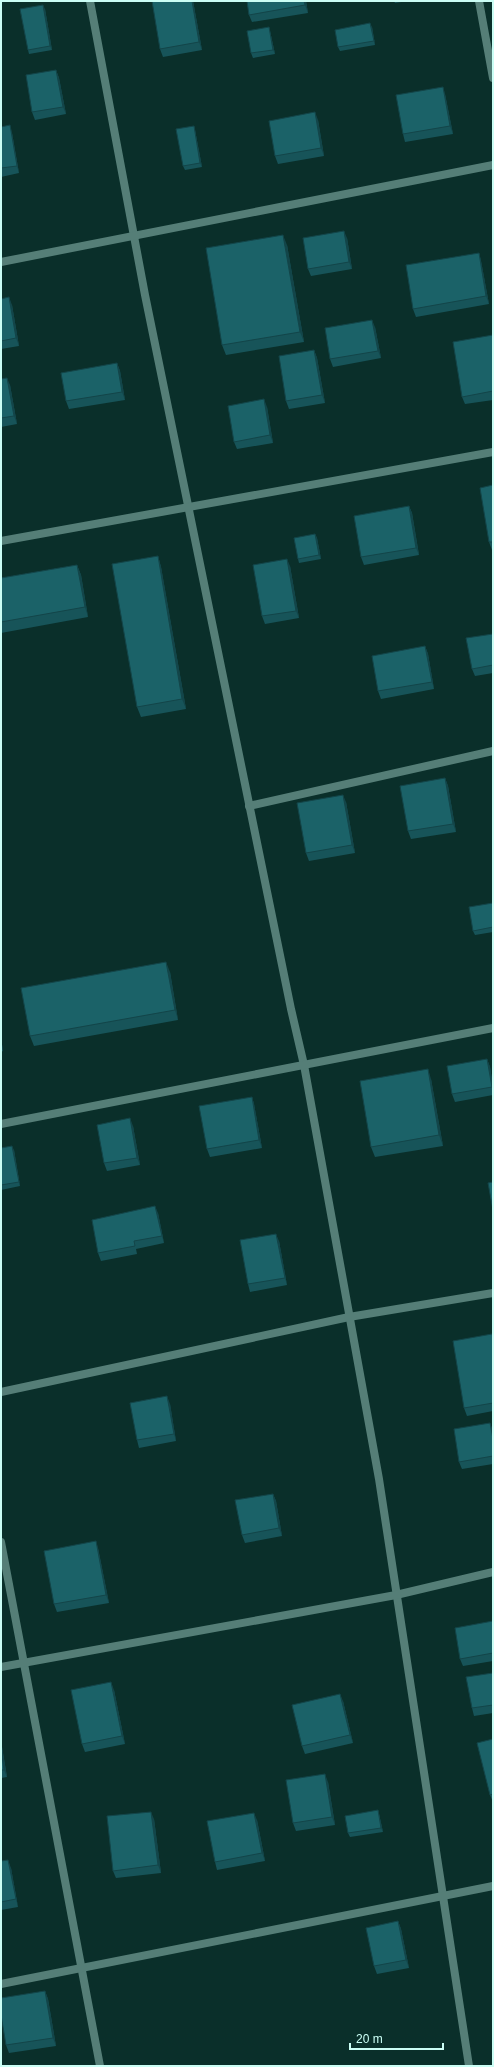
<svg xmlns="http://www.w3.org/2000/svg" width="494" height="2067" viewBox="0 0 494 2067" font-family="Arial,sans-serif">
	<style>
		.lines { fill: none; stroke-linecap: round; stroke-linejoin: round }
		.minor { stroke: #557e77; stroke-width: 8 }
		.wall { fill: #175459 }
		.shaded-wall { fill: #134549 }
		.building { fill: #1b6268; stroke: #134549 }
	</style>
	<rect width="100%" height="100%" fill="#0a2f2a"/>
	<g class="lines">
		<g class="minor">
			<path d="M90 1 145 295 291 1009 304 1065 379 1479 469 2066"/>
			<path d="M479 1 493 78"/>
			<path d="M1 262 493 165"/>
			<path d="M1 541 493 452"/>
			<path d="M249 806 493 751"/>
			<path d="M1 1124 493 1028"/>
			<path d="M1 1392 349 1317 493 1293"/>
			<path d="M1 1542 100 2066"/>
			<path d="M1 1667 396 1595 493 1572"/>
			<path d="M1 1984 493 1886"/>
		</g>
	</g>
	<g class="wall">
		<path d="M193 1 202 50 163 57 160 49Z"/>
		<path d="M247 1H306L308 13 252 22 249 15Z"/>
		<path d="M394 1H408L395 3Z"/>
		<path d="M45 9 52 50 29 54 28 50Z"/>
		<path d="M269 27 270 31 275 54 253 58 251 53Z"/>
		<path d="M372 27 375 45 340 51 338 47Z"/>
		<path d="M56 70 59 78 66 114 35 120 32 112Z"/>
		<path d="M445 94 453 134 405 142 403 134Z"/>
		<path d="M318 120 324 156 278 164 275 156Z"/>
		<path d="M194 126 195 130 202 167 185 170 183 166Z"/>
		<path d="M1 127 12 133 19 173 1 177Z"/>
		<path d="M347 238 352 269 311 276 308 269Z"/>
		<path d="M287 245 304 342 226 355 222 345Z"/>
		<path d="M479 253 481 261 489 304 416 317 413 309Z"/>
		<path d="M1 299 12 305 19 346 1 349Z"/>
		<path d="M375 327 381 358 333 367 330 359Z"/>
		<path d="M493 335V400L465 404 462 397Z"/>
		<path d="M314 350 317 358 325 403 289 409 286 401Z"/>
		<path d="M117 363 120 371 125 400 69 409 66 401Z"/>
		<path d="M1 379 10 385 17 424 1 427Z"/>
		<path d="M267 407 273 443 237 449 234 442Z"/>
		<path d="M493 485V550H492L489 542Z"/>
		<path d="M409 506 412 513 419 555 364 565 361 557Z"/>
		<path d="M315 534 317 538 321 559 299 563 298 559Z"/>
		<path d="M158 556 161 567 186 709 141 717 137 707Z"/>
		<path d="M77 565 81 575 88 617 1 633V578Z"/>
		<path d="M290 566 299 618 265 624 262 616Z"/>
		<path d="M493 634V673L475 676 472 669Z"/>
		<path d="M425 646 428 654 434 689 381 699 378 691Z"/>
		<path d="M445 778 448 786 456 832 411 839 408 831Z"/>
		<path d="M346 802 355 853 309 861 306 853Z"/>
		<path d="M493 903V932L475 935 473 931Z"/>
		<path d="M170 972 178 1020 34 1046 30 1036Z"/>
		<path d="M1 1038 3 1051 1 1052Z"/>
		<path d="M487 1059 490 1067 493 1086V1095L455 1102 452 1094Z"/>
		<path d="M431 1079 443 1146 375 1157 371 1147Z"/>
		<path d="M252 1097 254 1104 262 1148 210 1157 207 1149Z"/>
		<path d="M133 1126 140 1165 107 1171 104 1163Z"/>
		<path d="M1 1148 14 1150 20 1186 1 1190Z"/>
		<path d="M158 1213 164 1243 136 1249 137 1254 101 1261 98 1253Z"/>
		<path d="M279 1241 287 1285 250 1292 248 1284Z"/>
		<path d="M492 1334 493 1336V1411L467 1416 464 1408Z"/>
		<path d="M170 1404 176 1441 139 1448 137 1440Z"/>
		<path d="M493 1430V1464L462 1469 459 1462Z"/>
		<path d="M273 1494 276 1501 282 1536 245 1543 242 1535Z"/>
		<path d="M98 1548 109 1603 57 1612 54 1604Z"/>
		<path d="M493 1621V1661L463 1666 460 1659Z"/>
		<path d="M493 1673V1713L474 1716 472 1708Z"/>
		<path d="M114 1690 125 1744 85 1752 82 1744Z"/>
		<path d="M343 1701 353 1743 305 1754 302 1746Z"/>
		<path d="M493 1739V1802L490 1795Z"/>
		<path d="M1 1741 7 1777 1 1778Z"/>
		<path d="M328 1782 335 1825 296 1831 293 1823Z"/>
		<path d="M378 1810 379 1814 383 1832 350 1837 348 1833Z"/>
		<path d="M154 1819 161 1873 116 1878 113 1871Z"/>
		<path d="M257 1820 265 1861 217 1870 215 1862Z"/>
		<path d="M1 1861 11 1868 18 1907 1 1910Z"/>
		<path d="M398 1921 401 1929 409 1968 377 1974 374 1966Z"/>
		<path d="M45 1991 48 1999 56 2046 9 2053 6 2045Z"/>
	</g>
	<g class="shaded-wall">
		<path d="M192 1H193L202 50 199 42Z"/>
		<path d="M304 1H306L308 13 305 5Z"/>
		<path d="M43 5 45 9 52 50 50 46Z"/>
		<path d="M370 23 372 27 375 45 374 41Z"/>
		<path d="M269 27 270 31 275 54 273 50Z"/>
		<path d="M56 70 59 78 66 114 63 107Z"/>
		<path d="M443 87 445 94 453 134 450 126Z"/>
		<path d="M315 112 318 120 324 156 321 148Z"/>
		<path d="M10 125 12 133 19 173 17 166Z"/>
		<path d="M194 126 195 130 202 167 200 163Z"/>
		<path d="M344 231 347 238 352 269 349 262Z"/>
		<path d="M283 235 287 245 304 342 300 332Z"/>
		<path d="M479 253 481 261 489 304 486 296Z"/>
		<path d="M9 297 12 305 19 346 16 338Z"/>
		<path d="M372 320 375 327 381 358 378 351Z"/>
		<path d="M314 350 317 358 325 403 322 395Z"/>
		<path d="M117 363 120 371 125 400 122 392Z"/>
		<path d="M7 378 10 385 17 424 14 416Z"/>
		<path d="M264 399 267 407 273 443 270 435Z"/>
		<path d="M409 506 412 513 419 555 416 548Z"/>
		<path d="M315 534 317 538 321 559 319 555Z"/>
		<path d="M158 556 161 567 186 709 182 699Z"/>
		<path d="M287 559 290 566 299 618 296 611Z"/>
		<path d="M77 565 81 575 88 617 85 607Z"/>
		<path d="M425 646 428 654 434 689 432 682Z"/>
		<path d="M445 778 448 786 456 832 453 824Z"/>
		<path d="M343 795 346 802 355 853 352 845Z"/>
		<path d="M166 962 170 972 178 1020 175 1010Z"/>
		<path d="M1 1038 3 1051 1 1045Z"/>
		<path d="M487 1059 490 1067 493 1086V1091L492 1087Z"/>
		<path d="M428 1069 431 1079 443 1146 439 1135Z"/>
		<path d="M252 1097 254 1104 262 1148 259 1140Z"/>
		<path d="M130 1118 133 1126 140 1165 137 1158Z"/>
		<path d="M12 1146 14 1150 20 1186 19 1182Z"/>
		<path d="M155 1206 158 1213 164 1243 162 1236Z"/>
		<path d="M276 1234 279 1241 287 1285 285 1278Z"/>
		<path d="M167 1396 170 1404 176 1441 174 1434Z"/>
		<path d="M490 1423 493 1430V1439Z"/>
		<path d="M273 1494 276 1501 282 1536 279 1528Z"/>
		<path d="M96 1541 98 1548 109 1603 106 1595Z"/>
		<path d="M111 1682 114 1690 125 1744 122 1736Z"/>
		<path d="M340 1694 343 1701 353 1743 350 1735Z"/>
		<path d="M1 1741 7 1777 4 1770 1 1749Z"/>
		<path d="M325 1774 328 1782 335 1825 332 1817Z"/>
		<path d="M378 1810 379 1814 383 1832 381 1828Z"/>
		<path d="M151 1812 154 1819 161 1873 158 1865Z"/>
		<path d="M254 1813 257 1820 265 1861 262 1853Z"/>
		<path d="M8 1860 11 1868 18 1907 16 1899Z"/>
		<path d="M398 1921 401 1929 409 1968 406 1960Z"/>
		<path d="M45 1991 48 1999 56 2046 53 2038Z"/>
	</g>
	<g class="building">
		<path d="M152 1H192L199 42 160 49Z"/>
		<path d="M247 1H304L305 5 249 15Z"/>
		<path d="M43 5 50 46 28 50 20 9Z"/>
		<path d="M370 23 374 41 338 47 335 30Z"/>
		<path d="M269 27 273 50 251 53 247 31Z"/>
		<path d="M56 70 63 107 32 112 26 75Z"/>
		<path d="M443 87 450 126 403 134 396 95Z"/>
		<path d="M315 112 321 148 275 156 269 121Z"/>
		<path d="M10 125 17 166 1 168V127Z"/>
		<path d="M194 126 200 163 183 166 176 129Z"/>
		<path d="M344 231 349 262 308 269 303 238Z"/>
		<path d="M283 235 300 332 222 345 206 248Z"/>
		<path d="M479 253 486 296 413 309 406 265Z"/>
		<path d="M9 297 16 338 1 341V299Z"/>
		<path d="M372 320 378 351 330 359 325 328Z"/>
		<path d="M493 335V391L462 397 453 342Z"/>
		<path d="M314 350 322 395 286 401 279 356Z"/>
		<path d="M117 363 122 392 66 401 61 373Z"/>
		<path d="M7 378 14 416 1 418V379Z"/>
		<path d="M264 399 270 435 234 442 228 406Z"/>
		<path d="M493 485V542H489L480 488Z"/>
		<path d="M409 506 416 548 361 557 354 516Z"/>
		<path d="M315 534 319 555 298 559 294 538Z"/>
		<path d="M158 556 182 699 137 707 112 564Z"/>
		<path d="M287 559 296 611 262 616 253 565Z"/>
		<path d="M77 565 85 607 1 622V578Z"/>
		<path d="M493 634V665L472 669 466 638Z"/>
		<path d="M425 646 432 682 378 691 372 656Z"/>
		<path d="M445 778 453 824 408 831 400 786Z"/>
		<path d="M343 795 352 845 306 853 297 803Z"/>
		<path d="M493 903V927L473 931 469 907Z"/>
		<path d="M166 962 175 1010 30 1036 21 988Z"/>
		<path d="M487 1059 492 1087 452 1094 447 1066Z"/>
		<path d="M428 1069 439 1135 371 1147 360 1081Z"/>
		<path d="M252 1097 259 1140 207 1149 199 1106Z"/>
		<path d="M130 1118 137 1158 104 1163 97 1125Z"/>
		<path d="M12 1146 19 1182 1 1185V1148Z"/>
		<path d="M493 1182V1210L488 1183Z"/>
		<path d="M155 1206 162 1236 134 1241 135 1246 98 1253 92 1220Z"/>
		<path d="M276 1234 285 1278 248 1284 240 1240Z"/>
		<path d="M492 1334 493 1338V1403L464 1408 453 1341Z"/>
		<path d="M167 1396 174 1434 137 1440 130 1403Z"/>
		<path d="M490 1423 493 1439V1456L459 1462 454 1429Z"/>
		<path d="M273 1494 279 1528 242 1535 235 1500Z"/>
		<path d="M96 1541 106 1595 54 1604 44 1551Z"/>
		<path d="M493 1621V1653L460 1659 455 1628Z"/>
		<path d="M493 1673V1705L472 1708 466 1677Z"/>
		<path d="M111 1682 122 1736 82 1744 71 1690Z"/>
		<path d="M340 1694 350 1735 302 1746 292 1705Z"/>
		<path d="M493 1739V1794L490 1795 477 1743Z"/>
		<path d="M1 1749 4 1770H1Z"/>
		<path d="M325 1774 332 1817 293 1823 286 1780Z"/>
		<path d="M378 1810 381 1828 348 1833 345 1816Z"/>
		<path d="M151 1812 158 1865 113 1871 107 1816Z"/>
		<path d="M254 1813 262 1853 215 1862 207 1821Z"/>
		<path d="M8 1860 16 1899 1 1902V1861Z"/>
		<path d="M398 1921 406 1960 374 1966 366 1928Z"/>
		<path d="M45 1991 53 2038 6 2045 1 2015V1998Z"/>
	</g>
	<rect width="494" height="2067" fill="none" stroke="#cbfef5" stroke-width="4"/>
	<path d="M350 2043v6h93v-6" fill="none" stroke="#cbfef5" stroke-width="2"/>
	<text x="356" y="2043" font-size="12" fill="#cbfef5" stroke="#0a2f2a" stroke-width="3" paint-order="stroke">20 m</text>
</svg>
